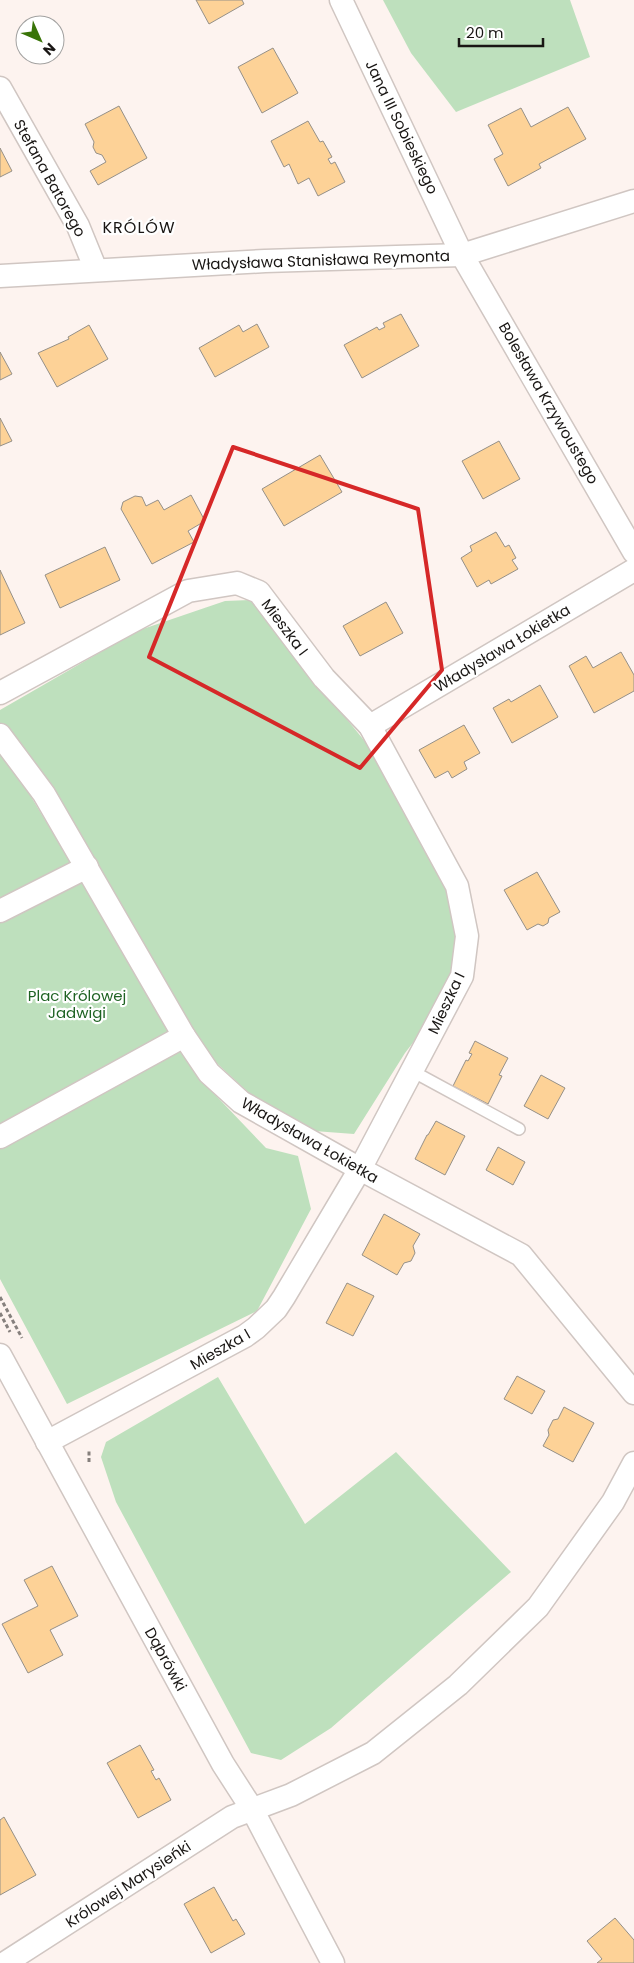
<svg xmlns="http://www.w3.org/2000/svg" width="634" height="1963" viewBox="0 0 634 1963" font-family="Poppins,sans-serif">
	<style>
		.green { fill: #bee0bd }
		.building { fill: #fdd297; stroke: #959088 }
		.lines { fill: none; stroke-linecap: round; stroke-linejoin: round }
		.service-casing { stroke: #d0c6c2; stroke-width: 14 }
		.minor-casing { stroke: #d0c6c2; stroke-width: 25 }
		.path { stroke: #86807d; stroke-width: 3; stroke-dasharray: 4 2.5; stroke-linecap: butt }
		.service { stroke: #fff; stroke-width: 11 }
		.minor { stroke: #fff; stroke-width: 22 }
		.marked { fill: none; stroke: #d62828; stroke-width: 4; stroke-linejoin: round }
		.labels { text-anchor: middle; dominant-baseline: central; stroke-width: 4.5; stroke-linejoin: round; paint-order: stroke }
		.street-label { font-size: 15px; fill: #191614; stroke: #fff }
		.park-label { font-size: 15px; fill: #1f6323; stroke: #fff }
		.neighbourhood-label { font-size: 16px; letter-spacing: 1px; fill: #191614; stroke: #fff }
	</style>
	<rect width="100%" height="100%" fill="#fdf3ef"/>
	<g class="green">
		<path d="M383 0H570L590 57 456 112 411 53Z"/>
		<path d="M250 600 367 744 414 820 451 890 460 934 456 968 425 1027 405 1053 354 1134 301 1130 249 1093 210 1057 163 981 65 810 0 723V710L137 631 225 601Z"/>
		<path d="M0 745 202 1081 266 1148 298 1156 311 1209 257 1311 67 1404 0 1279Z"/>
		<path d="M218 1377 305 1524 396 1452 511 1572 331 1728 281 1760 251 1753 116 1502 101 1457 106 1442Z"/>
	</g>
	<g class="building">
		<path d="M196 0H242L244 4 209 24Z"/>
		<path d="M273 48 298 93 262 113 238 67Z"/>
		<path d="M119 106 147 158 98 185 90 171 106 162 102 155 96 153 93 147 94 142 85 124Z"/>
		<path d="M568 107 586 139 539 164 541 168 508 186 494 159 503 154 488 125 521 108 531 127Z"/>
		<path d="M308 121 320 142 323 141 332 157 328 159 331 164 335 162 345 182 318 196 309 178 298 184 289 164 284 167 271 141Z"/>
		<path d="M0 148 12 171 0 177Z"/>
		<path d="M401 314 419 346 362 378 344 345 377 327 379 330 385 327 383 323Z"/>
		<path d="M257 324 269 347 215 377 199 348 239 325 243 332Z"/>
		<path d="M89 325 108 359 57 387 38 353 69 339 68 337Z"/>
		<path d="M0 352 12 374 0 380Z"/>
		<path d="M0 418 12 441 0 446Z"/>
		<path d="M499 441 520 479 483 499 462 461Z"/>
		<path d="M320 455 342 492 284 526 262 489Z"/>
		<path d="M191 495 205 521 188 531 194 542 152 564 121 509 123 502 135 496 142 497 146 506 158 500 164 510Z"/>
		<path d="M496 532 505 547 509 545 516 558 512 560 518 569 491 584 489 580 477 587 461 558 472 551 470 546Z"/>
		<path d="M105 547 120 580 60 608 45 575Z"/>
		<path d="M0 570 25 623 0 635Z"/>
		<path d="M386 602 403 633 360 656 343 626Z"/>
		<path d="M621 652 634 675V691L594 713 569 666 586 656 593 668Z"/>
		<path d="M540 685 558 717 512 743 493 708 509 699 511 702Z"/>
		<path d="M464 725 480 753 464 762 467 769 452 778 448 771 435 778 419 750Z"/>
		<path d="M537 872 560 912 549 918 548 923 543 926 538 924 527 930 504 890Z"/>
		<path d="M475 1041 508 1058 499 1075 502 1076 488 1104 453 1086 466 1060 468 1061 472 1054 469 1053Z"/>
		<path d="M541 1075 565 1088 548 1119 524 1106Z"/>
		<path d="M436 1121 465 1136 445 1175 415 1159 427 1135H428Z"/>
		<path d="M498 1147 525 1162 513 1185 486 1170Z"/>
		<path d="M384 1214 420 1234 413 1246 415 1253 411 1261 404 1263 397 1275 362 1255Z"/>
		<path d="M347 1283 374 1296 353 1336 326 1323Z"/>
		<path d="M517 1376 545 1391 532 1414 504 1399Z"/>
		<path d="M564 1407 594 1423 573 1462 543 1446 549 1435 548 1430 553 1420 558 1419Z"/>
		<path d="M52 1566 78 1616 50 1630 63 1655 28 1673 2 1624 38 1606 24 1580Z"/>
		<path d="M140 1745 154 1770 151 1771 156 1780 159 1778 171 1800 138 1818 107 1763Z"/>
		<path d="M4 1817 36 1875 0 1895V1820Z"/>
		<path d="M214 1887 233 1921 236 1919 245 1934 211 1953 184 1904Z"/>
		<path d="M615 1918 634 1940V1963H597L602 1959 587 1941Z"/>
	</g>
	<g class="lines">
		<g class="service-casing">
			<path id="service" d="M412 1071 519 1129"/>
		</g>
		<g class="minor-casing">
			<g id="minor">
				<path d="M341 0 462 255 634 552"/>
				<path d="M0 88 78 226 96 270"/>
				<path d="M0 276 265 261 462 255 634 201"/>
				<path d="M0 693 188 591 237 583 259 592 324 678 370 726 457 886 467 936 462 976 360 1169 284 1297 276 1309 256 1328 245 1336 47 1442"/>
				<path d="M370 726 634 570"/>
				<path d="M0 735 44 794 184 1036 209 1073 241 1102 360 1169 521 1255 634 1393"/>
				<path d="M0 911 87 867"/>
				<path d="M0 1137 184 1036"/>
				<path d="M0 1355 223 1764 252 1809 333 1963"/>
				<path d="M5 1963 232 1817 291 1795 373 1753 458 1685 538 1607 613 1502 634 1463"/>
			</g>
		</g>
		<g class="path">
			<path d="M0 1297 22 1338"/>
			<path d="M0 1313 10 1332"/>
			<path d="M89 1462V1449"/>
		</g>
		<use href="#service" class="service"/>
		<use href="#minor" class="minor"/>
	</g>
	<path class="marked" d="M233 447 418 509 442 670 360 768 149 657Z"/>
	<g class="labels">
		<g class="street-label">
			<text transform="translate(402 127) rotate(64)">Jana III Sobieskiego</text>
			<text transform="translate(50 178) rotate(61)">Stefana Batorego</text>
			<text transform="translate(321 260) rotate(-2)">Władysława Stanisława Reymonta</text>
			<text transform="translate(549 403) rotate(60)">Bolesława Krzywoustego</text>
			<text transform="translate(285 627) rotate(53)">Mieszka I</text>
			<text transform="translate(502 648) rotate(-31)">Władysława Łokietka</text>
			<text transform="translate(446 1003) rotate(-65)">Mieszka I</text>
			<text transform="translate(310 1140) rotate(30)">Władysława Łokietka</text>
			<text transform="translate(220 1349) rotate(-30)">Mieszka I</text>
			<text transform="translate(166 1659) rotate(61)">Dąbrówki</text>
			<text transform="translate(128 1884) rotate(-33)">Królowej Marysieńki</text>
		</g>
		<g class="park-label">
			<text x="77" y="995">Plac Królowej<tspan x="77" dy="17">Jadwigi</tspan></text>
		</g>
		<g class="neighbourhood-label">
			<text x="139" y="227">KRÓLÓW</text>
		</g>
	</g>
	<g transform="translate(40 40) rotate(135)"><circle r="24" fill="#ffffff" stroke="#a3a2a1"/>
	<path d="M0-4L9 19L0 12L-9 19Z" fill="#397407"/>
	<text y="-8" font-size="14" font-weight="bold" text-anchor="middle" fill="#191614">N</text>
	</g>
	<path d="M459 38v8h84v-8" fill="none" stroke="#191614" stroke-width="2.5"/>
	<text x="466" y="38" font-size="15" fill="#191614" stroke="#ffffff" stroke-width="4" paint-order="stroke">20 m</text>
</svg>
